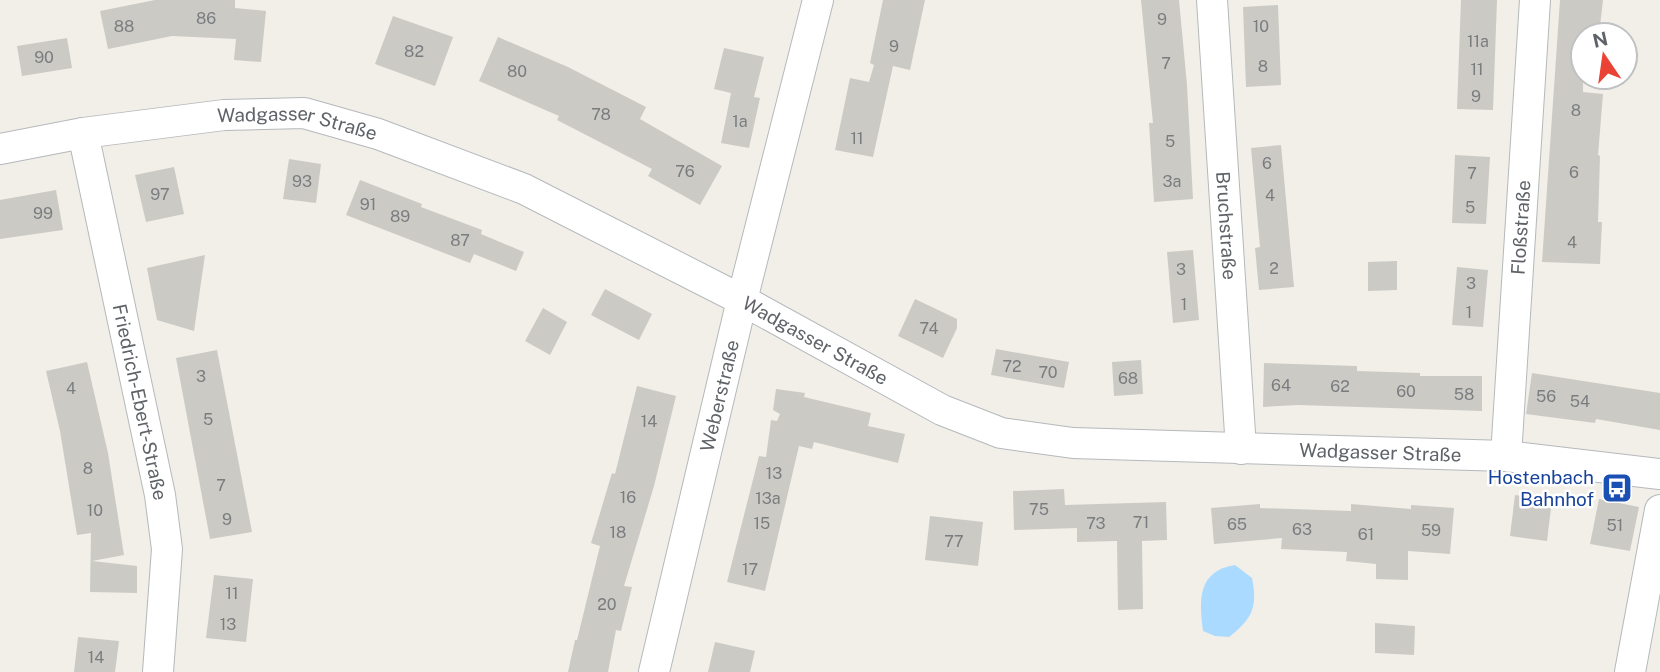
<svg xmlns="http://www.w3.org/2000/svg" width="1660" height="672" viewBox="0 0 1660 672" font-family="'Public Sans',sans-serif">
	<style>
		.water { fill: #aadaff }
		.building { fill: #cccac5 }
		.lines { fill: none; stroke-linecap: round; stroke-linejoin: round }
		.minor-casing { stroke: #b5b8bc; stroke-width: 32 }
		.minor { stroke: #fff; stroke-width: 30 }
		.labels { text-anchor: middle; dominant-baseline: central; stroke-width: 5; stroke-linejoin: round; paint-order: stroke }
		.number-label { font-size: 16px; fill: #7a7d7f }
		.street-label { font-size: 19px; fill: #5f6368; stroke: #fff }
		.transit-label { font-size: 19px; fill: #164399; stroke: #fff; text-anchor: end }
	</style>
	<rect width="100%" height="100%" fill="#f1efe8"/>
	<path class="water" d="M1235 565 1252 578C1258 607 1252 619 1229 637L1215 636 1203 631C1199 601 1197 571 1235 565Z"/>
	<g class="building">
		<path d="M155 0H235V8L266 11 261 62 234 60 236 39 172 36 108 49 100 11Z"/>
		<path d="M883 0H925L910 70 893 66 873 157 835 150 850 78 869 82 874 65 870 63Z"/>
		<path d="M1141 0H1179L1187 85 1193 199 1154 202 1149 123H1153Z"/>
		<path d="M1461 0H1497L1493 110 1457 109Z"/>
		<path d="M1560 0H1603L1599 35H1583V92L1603 94 1598 155 1600 156 1598 222H1602L1600 264 1542 262Z"/>
		<path d="M1278 5 1281 85 1246 87 1243 7Z"/>
		<path d="M393 16 453 37 435 86 375 64Z"/>
		<path d="M498 37 568 67 646 107 640 119 722 166 700 205 648 176 652 169 557 120 559 116 479 81Z"/>
		<path d="M67 38 72 68 22 76 17 46Z"/>
		<path d="M724 48 764 57 754 97 760 98 749 148 721 143 731 93 714 89Z"/>
		<path d="M1281 145 1294 287 1259 290 1255 248 1260 247 1251 148Z"/>
		<path d="M1455 155 1490 157 1486 224 1452 223Z"/>
		<path d="M289 159 321 164 316 203 283 199Z"/>
		<path d="M174 167 184 214 146 222 135 175Z"/>
		<path d="M360 180 422 204 421 207 482 230 481 234 524 252 516 271 474 254 470 263 346 215Z"/>
		<path d="M56 190 63 230 0 239V200Z"/>
		<path d="M1193 250 1199 320 1173 323 1167 252Z"/>
		<path d="M205 255 194 331 157 320 147 268Z"/>
		<path d="M1397 261V290L1368 291V262Z"/>
		<path d="M1457 267 1488 270 1483 327 1452 325Z"/>
		<path d="M605 289 652 314 639 340 591 315Z"/>
		<path d="M915 299 957 319V328L943 358 898 336Z"/>
		<path d="M543 308 567 322 550 355 525 341Z"/>
		<path d="M996 349 1069 362 1064 388 991 375Z"/>
		<path d="M217 350 252 532 210 539 176 358Z"/>
		<path d="M1141 360 1143 394 1114 396 1112 362Z"/>
		<path d="M87 362 108 453 124 555 92 561 137 566V593L90 592 91 533 77 535 60 431 46 371Z"/>
		<path d="M1264 363 1357 366V371L1420 373V376H1482V411L1298 405 1263 407Z"/>
		<path d="M1532 373 1660 393V430L1596 419 1595 423 1526 414Z"/>
		<path d="M637 386 676 396 654 486 624 586 632 587 621 631 616 630 608 672H568L575 640H577L600 546 591 543 612 473 615 474Z"/>
		<path d="M776 389 805 393 804 397 871 413 868 426 905 434 898 463 814 442 812 449 799 446 765 591 727 582 759 456 766 457 771 420 777 421 780 414 773 410Z"/>
		<path d="M1064 489 1065 505 1166 502 1167 540 1142 541 1143 609 1118 610 1117 541 1077 542V528L1014 530 1013 491Z"/>
		<path d="M1515 495 1552 500 1547 541 1510 536Z"/>
		<path d="M1599 499 1639 507 1630 551 1590 544Z"/>
		<path d="M1260 504V508L1351 511V504L1411 509V505L1454 508 1450 554 1408 551V580L1376 579V564L1346 561 1347 552 1281 549 1282 538 1214 544 1211 508Z"/>
		<path d="M930 516 983 522 978 566 925 560Z"/>
		<path d="M214 575 253 579 246 642 206 638Z"/>
		<path d="M1375 623 1415 626 1414 655 1375 653Z"/>
		<path d="M78 637 119 641 115 672H74Z"/>
		<path d="M715 642 755 651 750 672H708Z"/>
	</g>
	<g class="lines">
		<g class="minor-casing">
			<g id="minor">
				<path id="s1" d="M1212 0 1241 449"/>
				<path id="s2" d="M83 133 160 495 167 549 158 672"/>
				<path id="s3" d="M0 149 83 133 224 115 304 113 378 134 524 189 742 300 942 410 1001 433 1073 443 1506 456 1660 474"/>
				<path id="s4" d="M1506 456 1535 0"/>
				<path id="s5" d="M654 672 742 300 818 0"/>
				<path d="M1630 672 1660 510"/>
			</g>
		</g>
		<use href="#minor" class="minor"/>
	</g>
	<defs>
		<g id="bus-square" transform="scale(1.575)"><rect x="-9" y="-9" width="18" height="18" rx="4" fill="#1a4fb4" stroke="#fff"/><path d="M-5-6H5V4H4V6H2V4H-2V6H-4V4H-5ZM-3.5-4V0h7V-4ZM-3.5 1.2v1.5H-2V1.2ZM2 1.2v1.5H3.5V1.2Z" fill="#fff"/></g>
	</defs>
	<g fill-rule="evenodd">
		<use href="#bus-square" x="1617" y="488"/>
	</g>
	<g class="labels">
		<g class="number-label">
			<text x="206" y="18">86</text>
			<text x="1162" y="19">9</text>
			<text x="124" y="26">88</text>
			<text x="1261" y="26">10</text>
			<text x="1478" y="41">11a</text>
			<text x="894" y="46">9</text>
			<text x="414" y="51">82</text>
			<text x="44" y="57">90</text>
			<text x="1166" y="63">7</text>
			<text x="1263" y="66">8</text>
			<text x="1477" y="69">11</text>
			<text x="517" y="71">80</text>
			<text x="1476" y="96">9</text>
			<text x="1576" y="110">8</text>
			<text x="601" y="114">78</text>
			<text x="740" y="121">1a</text>
			<text x="857" y="138">11</text>
			<text x="1170" y="141">5</text>
			<text x="1267" y="163">6</text>
			<text x="685" y="171">76</text>
			<text x="1574" y="172">6</text>
			<text x="1472" y="173">7</text>
			<text x="302" y="181">93</text>
			<text x="1172" y="181">3a</text>
			<text x="160" y="194">97</text>
			<text x="1270" y="195">4</text>
			<text x="368" y="204">91</text>
			<text x="1470" y="207">5</text>
			<text x="43" y="213">99</text>
			<text x="400" y="216">89</text>
			<text x="460" y="240">87</text>
			<text x="1572" y="242">4</text>
			<text x="1274" y="268">2</text>
			<text x="1181" y="269">3</text>
			<text x="1471" y="283">3</text>
			<text x="1184" y="304">1</text>
			<text x="1469" y="312">1</text>
			<text x="929" y="328">74</text>
			<text x="1012" y="366">72</text>
			<text x="1048" y="372">70</text>
			<text x="201" y="376">3</text>
			<text x="1128" y="378">68</text>
			<text x="1281" y="385">64</text>
			<text x="1340" y="386">62</text>
			<text x="71" y="388">4</text>
			<text x="1406" y="391">60</text>
			<text x="1464" y="394">58</text>
			<text x="1546" y="396">56</text>
			<text x="1580" y="401">54</text>
			<text x="208" y="419">5</text>
			<text x="649" y="421">14</text>
			<text x="88" y="468">8</text>
			<text x="774" y="473">13</text>
			<text x="221" y="485">7</text>
			<text x="628" y="497">16</text>
			<text x="768" y="498">13a</text>
			<text x="1039" y="509">75</text>
			<text x="95" y="510">10</text>
			<text x="227" y="519">9</text>
			<text x="1141" y="522">71</text>
			<text x="762" y="523">15</text>
			<text x="1096" y="523">73</text>
			<text x="1237" y="524">65</text>
			<text x="1615" y="525">51</text>
			<text x="1302" y="529">63</text>
			<text x="1431" y="530">59</text>
			<text x="618" y="532">18</text>
			<text x="1366" y="534">61</text>
			<text x="954" y="541">77</text>
			<text x="750" y="569">17</text>
			<text x="232" y="593">11</text>
			<text x="607" y="604">20</text>
			<text x="228" y="624">13</text>
			<text x="96" y="657">14</text>
		</g>
		<g class="street-label">
			<text stroke="none"><textPath href="#s3" startOffset="301">Wadgasser Straße</textPath></text>
			<text stroke="none"><textPath href="#s1" startOffset="226">Bruchstraße</textPath></text>
			<text stroke="none"><textPath href="#s4" startOffset="229">Floßstraße</textPath></text>
			<text stroke="none"><textPath href="#s3" startOffset="868">Wadgasser Straße</textPath></text>
			<text stroke="none"><textPath href="#s5" startOffset="284">Weberstraße</textPath></text>
			<text stroke="none"><textPath href="#s2" startOffset="275">Friedrich-Ebert-Straße</textPath></text>
			<text stroke="none"><textPath href="#s3" startOffset="1456">Wadgasser Straße</textPath></text>
		</g>
		<g class="transit-label">
			<text x="1594" y="477">Hostenbach<tspan x="1594" dy="22">Bahnhof</tspan></text>
		</g>
	</g>
	<g transform="translate(1604 56) rotate(347)"><circle r="33" fill="#ffffff" stroke="#bfc1c3" stroke-width="2"/>
	<path d="M0-5L12 26L0 18L-12 26Z" fill="#ea4335"/>
	<text y="-10" font-size="19" font-weight="bold" text-anchor="middle" fill="#5f6368">N</text>
	</g>
</svg>
